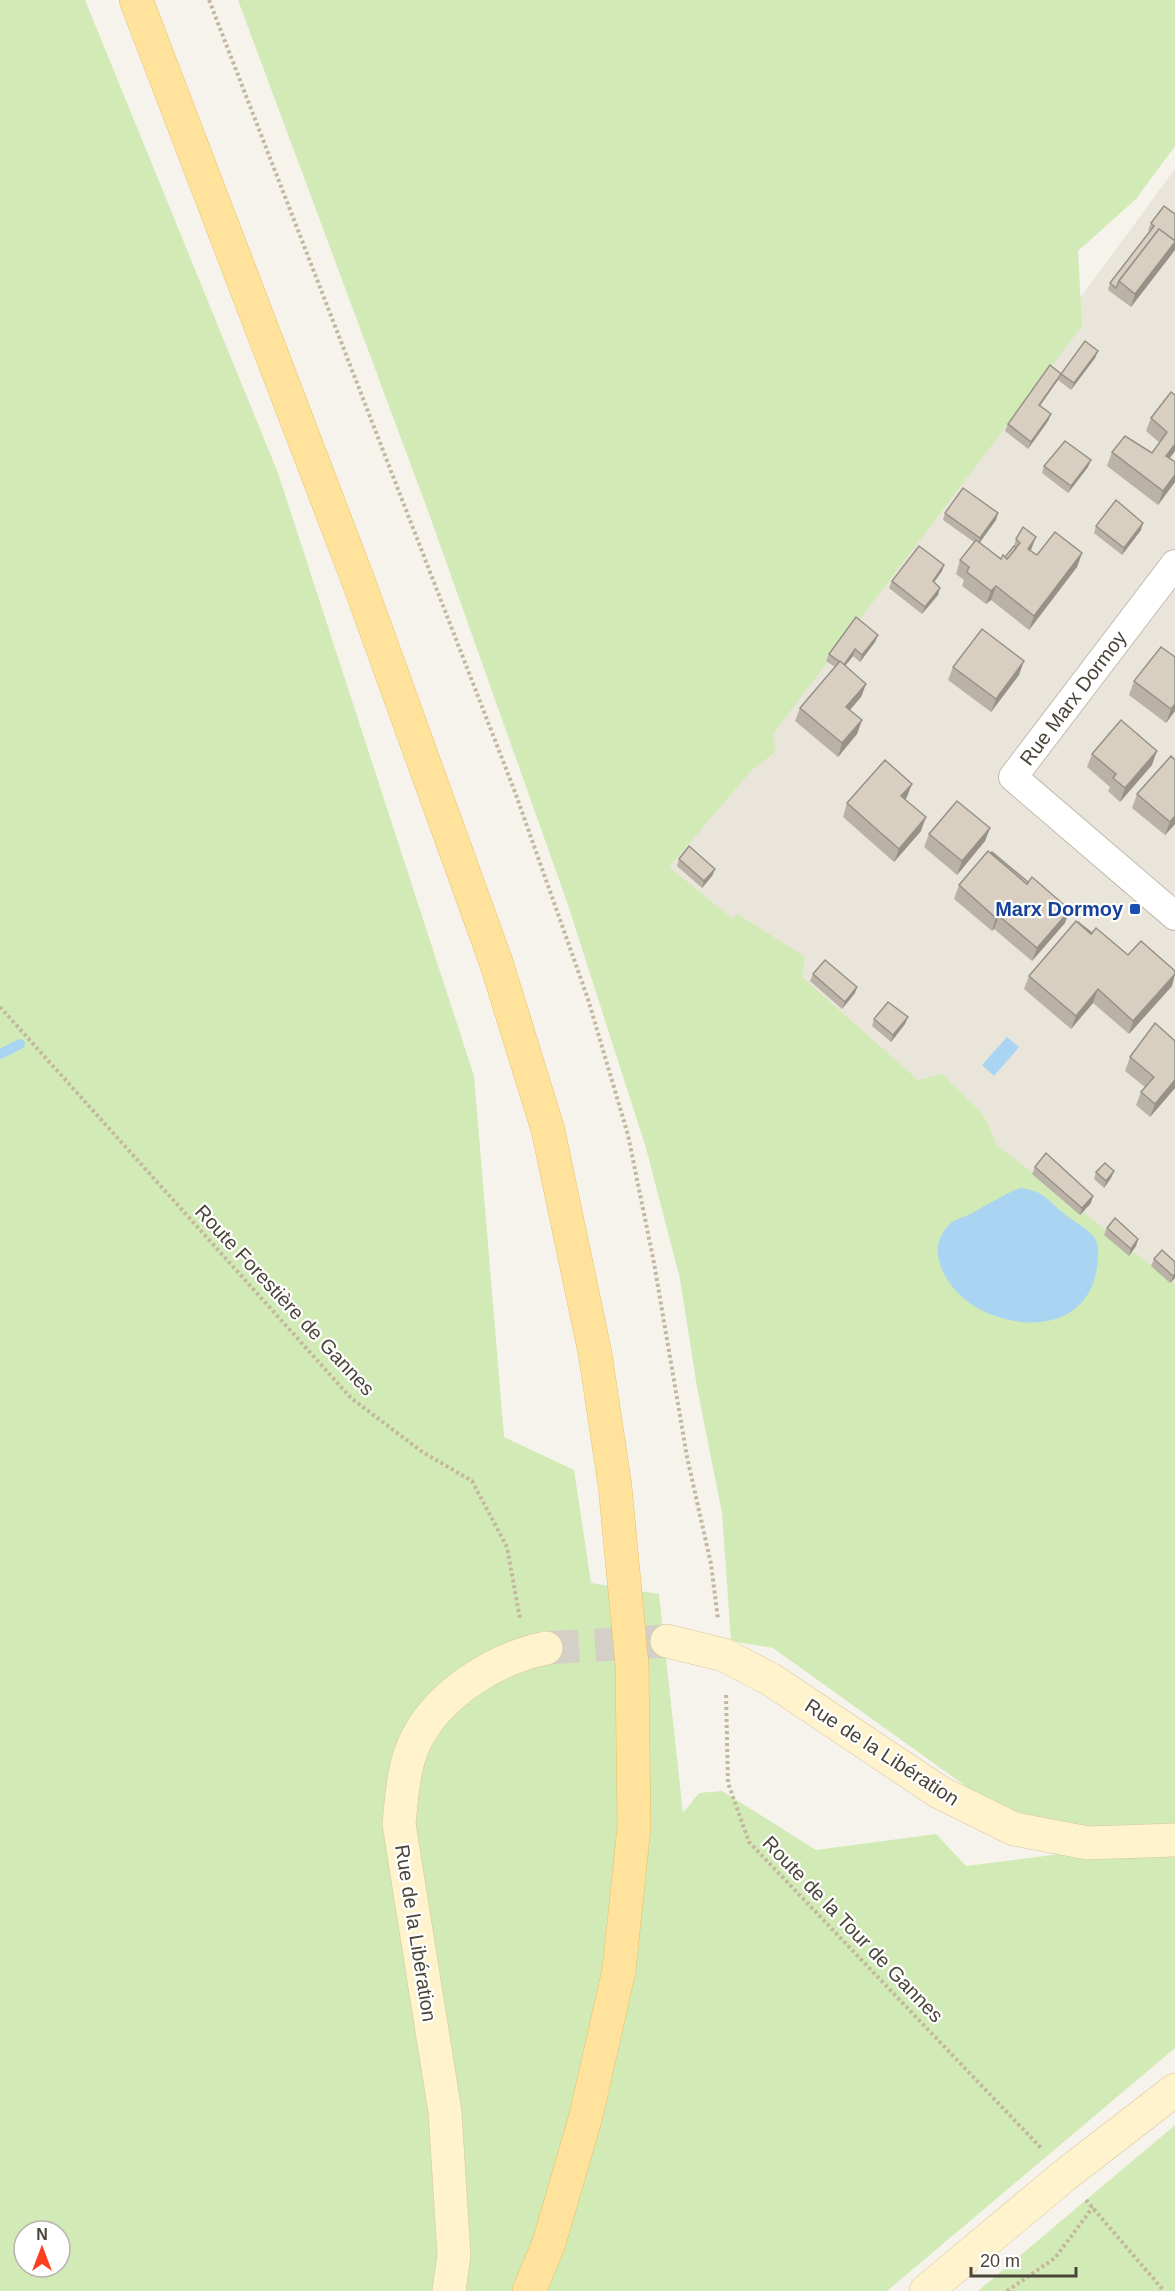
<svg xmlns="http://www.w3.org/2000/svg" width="1175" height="2291" viewBox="0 0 1175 2291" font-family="Arial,sans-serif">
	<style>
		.residential { fill: #eae5da }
		.green { fill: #d2eab5; fill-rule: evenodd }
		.water { fill: #a9d4f2 }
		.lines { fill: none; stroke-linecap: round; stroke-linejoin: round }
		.stream { stroke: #a9d4f2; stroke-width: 10 }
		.secondary-tunnel { stroke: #d4d0c8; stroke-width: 33; stroke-dasharray: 33 16; stroke-linecap: butt }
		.street-casing { stroke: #c2bbae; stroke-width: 30 }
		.secondary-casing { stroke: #d6c79b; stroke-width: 34 }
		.primary-casing { stroke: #e6c16a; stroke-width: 34 }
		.path { stroke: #c4b79f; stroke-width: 4; stroke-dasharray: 3 3; stroke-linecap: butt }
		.street { stroke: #fff; stroke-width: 28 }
		.secondary { stroke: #fff3cd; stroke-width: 33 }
		.primary { stroke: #ffe39c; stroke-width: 33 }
		.wall { fill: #bab2a6 }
		.shaded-wall { fill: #979187 }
		.building { fill: #d8cfc1; stroke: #979187; stroke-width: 1.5 }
		.transit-dot { fill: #1a4fb4; stroke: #fff; stroke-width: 2 }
		.labels { text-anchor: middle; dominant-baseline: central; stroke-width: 4.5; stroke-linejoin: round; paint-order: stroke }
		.street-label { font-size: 20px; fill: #4b4439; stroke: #fff }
		.transit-label { font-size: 20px; font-weight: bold; fill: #164399; stroke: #fff; text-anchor: end }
	</style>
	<rect width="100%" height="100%" fill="#f6f3ec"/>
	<path class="residential" d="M1175 169V1298L655 875Z"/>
	<g class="green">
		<path d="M0 0H85L278 473 474 1076 504 1437 574 1470 591 1583 659 1594 683 1813 699 1793 722 1791 816 1850 936 1834 966 1866 1076 1852 1175 1847V2048L887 2291H0ZM24 2231H60V2267H24Z"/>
		<path d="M238 0H1175V146L1136 199 1078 251 1082 326 773 734 776 751 751 771 669 867 734 920 736 913 805 957 802 977 918 1080 942 1074 983 1114 997 1145 1175 1284V1827L1105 1832 995 1807 773 1648 731 1641 722 1513 697 1387 680 1279 646 1148 567 902 428 511Z"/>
		<path d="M1175 2125V2291H978Z"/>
	</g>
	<g class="water">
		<path d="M1007 1037 1019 1047 994 1076 982 1065Z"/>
		<path d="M1020 1188C1041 1190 1046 1198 1062 1212 1071 1220 1086 1227 1094 1237 1100 1245 1098 1259 1097 1268 1087 1331 1019 1333 974 1306 948 1290 921 1250 951 1223 956 1218 966 1217 972 1213 988 1205 1003 1195 1020 1188Z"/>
	</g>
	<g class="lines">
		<path class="stream" d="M0 1054 20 1044"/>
		<path class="secondary-tunnel" d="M546 1648 667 1641"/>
		<g class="street-casing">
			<path id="street" d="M1175 564 1013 777 1175 916"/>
		</g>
		<g class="secondary-casing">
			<g id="secondary">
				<path d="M667 1641 724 1655 770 1679 939 1792 1014 1829 1088 1843 1175 1840"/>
				<path d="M449 2291 454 2255 445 2112 399 1824C402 1796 403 1764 417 1738 441 1692 497 1658 546 1648"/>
				<path d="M926 2291 1065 2175 1175 2090"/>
			</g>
		</g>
		<g class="primary-casing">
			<path id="primary" d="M136 0 358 580 496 962 548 1130 595 1353 615 1486 632 1665 634 1827 619 1970 586 2116 549 2243 529 2291"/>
		</g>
		<g class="path">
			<path d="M209 0 515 792 588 999 628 1135 654 1263 687 1457 711 1564 718 1619"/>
			<path d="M0 1007 351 1398 421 1451 472 1481 507 1547 520 1619"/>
			<path d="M726 1695 728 1783 749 1842 1042 2149"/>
			<path d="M1086 2200 1164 2291"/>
			<path d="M1007 2291 1055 2258 1093 2207"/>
		</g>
		<use href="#street" class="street"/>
		<use href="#secondary" class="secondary"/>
		<use href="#primary" class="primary"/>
	</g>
	<g class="wall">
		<path d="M1164 206 1171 255 1131 307 1108 290 1110 283 1150 231 1148 230 1151 223Z"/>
		<path d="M1098 351 1095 358 1071 390 1058 380 1040 406 1051 414 1048 421 1028 449 1005 431 1008 424 1061 374Z"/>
		<path d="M1171 392 1175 451 1170 458 1175 462V482L1158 505 1107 466 1112 452 1152 453 1160 443 1146 431 1151 418Z"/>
		<path d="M1044 466 1088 467 1068 493 1042 473Z"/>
		<path d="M945 513H998L996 520 979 543 1001 559 1005 557 1014 546 1016 539 1037 555 1082 553 1077 567 1029 630 991 600 986 604 962 586 964 580 956 574 960 560 974 542 943 520Z"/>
		<path d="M1096 526 1141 530 1122 555 1094 533Z"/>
		<path d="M944 565 942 571 934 582 938 595 922 614 889 588 892 581Z"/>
		<path d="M878 635 875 642 860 662 853 656 845 666 866 684 861 697 850 710 862 720 857 734 838 757 795 721 800 708 835 667 826 661 829 654Z"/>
		<path d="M953 667 1019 675 991 712 948 680Z"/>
		<path d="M1134 681 1175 711 1166 723 1129 695Z"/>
		<path d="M1092 754 1152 765 1120 802 1108 791 1110 787 1087 767Z"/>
		<path d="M1137 794 1175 824 1165 835 1132 808Z"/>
		<path d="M907 797 905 800 921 831 894 862 843 817 847 803Z"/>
		<path d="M990 828 985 841 957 875 924 847 929 834Z"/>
		<path d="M679 859 715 869 712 876 702 888 677 866Z"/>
		<path d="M959 885 1065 923 1032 961 994 929 992 931 954 899Z"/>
		<path d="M1092 933 1128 955 1172 986 1129 1034 1093 1003 1071 1029 1024 989 1029 976Z"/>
		<path d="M813 974 855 993 842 1009 810 981Z"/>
		<path d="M908 1017 905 1024 891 1042 872 1026 874 1019Z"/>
		<path d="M1175 1041V1088L1150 1117 1136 1105 1141 1092 1145 1087 1125 1071 1130 1057Z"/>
		<path d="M1035 1167 1091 1203 1080 1215 1032 1174Z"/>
		<path d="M1114 1171 1111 1178 1104 1188 1094 1179 1096 1172Z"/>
		<path d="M1107 1228 1138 1239 1136 1246 1129 1256 1104 1235Z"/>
		<path d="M1154 1259 1175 1262V1278L1170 1283 1151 1266Z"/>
	</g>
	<g class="shaded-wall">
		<path d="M1175 242V250L1131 307 1135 294Z"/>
		<path d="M1098 351 1095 358 1071 390 1074 383Z"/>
		<path d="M1061 374 1058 380 1036 411 1039 405Z"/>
		<path d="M1051 414 1048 421 1028 449 1031 442Z"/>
		<path d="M1175 444V451L1161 469 1166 456Z"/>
		<path d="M1091 460 1088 467 1068 493 1071 486Z"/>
		<path d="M1175 475V482L1158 505 1163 491Z"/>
		<path d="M998 513 996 520 978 545 980 538Z"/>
		<path d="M1143 523 1141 530 1122 555 1124 548Z"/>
		<path d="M1036 537 1031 550 1028 549Z"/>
		<path d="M1082 553 1077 567 1029 630 1034 616Z"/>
		<path d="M944 565 942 571 930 588 933 581Z"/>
		<path d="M996 586 991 600 986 604 991 591Z"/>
		<path d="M940 588 938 595 922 614 925 607Z"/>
		<path d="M878 635 875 642 860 662 862 655Z"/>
		<path d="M855 649 853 656 841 671 844 665Z"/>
		<path d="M1024 661 1019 675 991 712 996 699Z"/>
		<path d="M866 684 861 697 841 720 846 707Z"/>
		<path d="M1175 704V711L1166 723 1171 709Z"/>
		<path d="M862 720 857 734 838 757 842 743Z"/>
		<path d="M1157 751 1152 765 1120 802 1125 788Z"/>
		<path d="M912 784 907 797 896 810 901 796Z"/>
		<path d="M1175 816V824L1165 835 1170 822Z"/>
		<path d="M926 817 921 831 894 862 899 849Z"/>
		<path d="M990 828 985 841 957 875 962 861Z"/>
		<path d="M715 869 712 876 702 888 704 881Z"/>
		<path d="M1070 910 1065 923 1032 961 1037 948Z"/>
		<path d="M999 916 994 929 992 931 996 918Z"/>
		<path d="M1175 974 1172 986 1129 1034 1133 1021Z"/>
		<path d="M857 987 855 993 842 1009 845 1002Z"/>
		<path d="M1098 989 1093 1003 1071 1029 1076 1016Z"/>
		<path d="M908 1017 905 1024 891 1042 893 1035Z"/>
		<path d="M1175 1080V1088L1150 1117 1155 1104Z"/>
		<path d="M1114 1171 1111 1178 1104 1188 1106 1181Z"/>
		<path d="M1093 1196 1091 1203 1080 1215 1082 1208Z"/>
		<path d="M1138 1239 1136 1246 1129 1256 1131 1249Z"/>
		<path d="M1175 1274V1278L1170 1283 1173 1276Z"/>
	</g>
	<g class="building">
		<path d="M1164 206 1175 214V241L1159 229 1119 281 1116 288 1110 283 1154 226 1151 223Z"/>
		<path d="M1159 229 1175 241V242L1135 294 1119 281Z"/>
		<path d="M1085 341 1098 351 1074 383 1061 374Z"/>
		<path d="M1050 365 1061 374 1039 405 1051 414 1031 442 1008 424Z"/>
		<path d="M1171 392 1175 395V444L1166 456 1175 462V475L1163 491 1112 452 1125 436 1152 453 1167 432 1151 418Z"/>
		<path d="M1065 441 1091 460 1071 486 1044 466Z"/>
		<path d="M963 488 998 513 980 538 945 513Z"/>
		<path d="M1116 500 1143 523 1124 548 1096 526Z"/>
		<path d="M1023 527 1036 537 1028 549 1037 555 1055 532 1082 553 1034 616 996 586 991 591 967 572 969 567 960 560 976 540 1001 559 1003 555 1007 559 1020 543 1016 539Z"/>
		<path d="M919 546 944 565 933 581 940 588 925 607 892 581Z"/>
		<path d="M1014 546 1016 548 1007 559 1005 557Z"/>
		<path d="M856 617 878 635 862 655 855 649 844 665 829 654Z"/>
		<path d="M982 629 1024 661 996 699 953 667Z"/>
		<path d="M1161 647 1175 657V704L1171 709 1134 681Z"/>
		<path d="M840 661 866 684 846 707 862 720 842 743 800 708Z"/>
		<path d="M1121 720 1157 751 1125 788 1113 778 1116 774 1092 754Z"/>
		<path d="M1171 756 1175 760V816L1170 822 1137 794Z"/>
		<path d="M885 760 912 784 901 796 926 817 899 849 847 803Z"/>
		<path d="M957 801 990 828 962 861 929 834Z"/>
		<path d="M689 846 715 869 704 881 679 859Z"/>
		<path d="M988 851 1027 884 1032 877 1070 910 1037 948 999 916 996 918 959 885Z"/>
		<path d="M992 852 1028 882 1027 884 991 853Z"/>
		<path d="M1076 921 1091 934 1096 928 1128 955 1141 941 1175 971V974L1133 1021 1098 989 1076 1016 1029 976Z"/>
		<path d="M1078 922 1092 933 1091 934Z"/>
		<path d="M825 960 857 987 845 1002 813 974Z"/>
		<path d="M888 1002 908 1017 893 1035 874 1019Z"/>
		<path d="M1155 1023 1175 1041V1080L1155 1104 1141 1092 1154 1077 1130 1057Z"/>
		<path d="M1046 1153 1093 1196 1082 1208 1035 1167Z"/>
		<path d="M1105 1163 1114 1171 1106 1181 1096 1172Z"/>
		<path d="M1115 1218 1138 1239 1131 1249 1107 1228Z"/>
		<path d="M1162 1250 1175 1262V1274L1173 1276 1154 1259Z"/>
	</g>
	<rect class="transit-dot" x="1129" y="903" width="12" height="12" rx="3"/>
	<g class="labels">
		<g class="street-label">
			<text transform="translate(1073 698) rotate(-53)">Rue Marx Dormoy</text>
			<text transform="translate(285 1300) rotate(47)">Route Forestière de Gannes</text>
			<text transform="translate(882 1752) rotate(33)">Rue de la Libération</text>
			<text transform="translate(853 1929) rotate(46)">Route de la Tour de Gannes</text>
			<text transform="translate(416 1933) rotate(81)">Rue de la Libération</text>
		</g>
		<g class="transit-label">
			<text x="1123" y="909">Marx Dormoy</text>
		</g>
	</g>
	<g transform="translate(42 2249)"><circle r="28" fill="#ffffff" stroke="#b7b4b0" stroke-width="1.5"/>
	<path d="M0-4.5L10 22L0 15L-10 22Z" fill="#fc3f1d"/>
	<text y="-9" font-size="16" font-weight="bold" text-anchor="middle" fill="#4b4439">N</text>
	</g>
	<path d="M971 2267v9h105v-9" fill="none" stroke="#4b4439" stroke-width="3"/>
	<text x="980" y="2267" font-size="18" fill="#4b4439" stroke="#ffffff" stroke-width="4.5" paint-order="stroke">20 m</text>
</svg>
